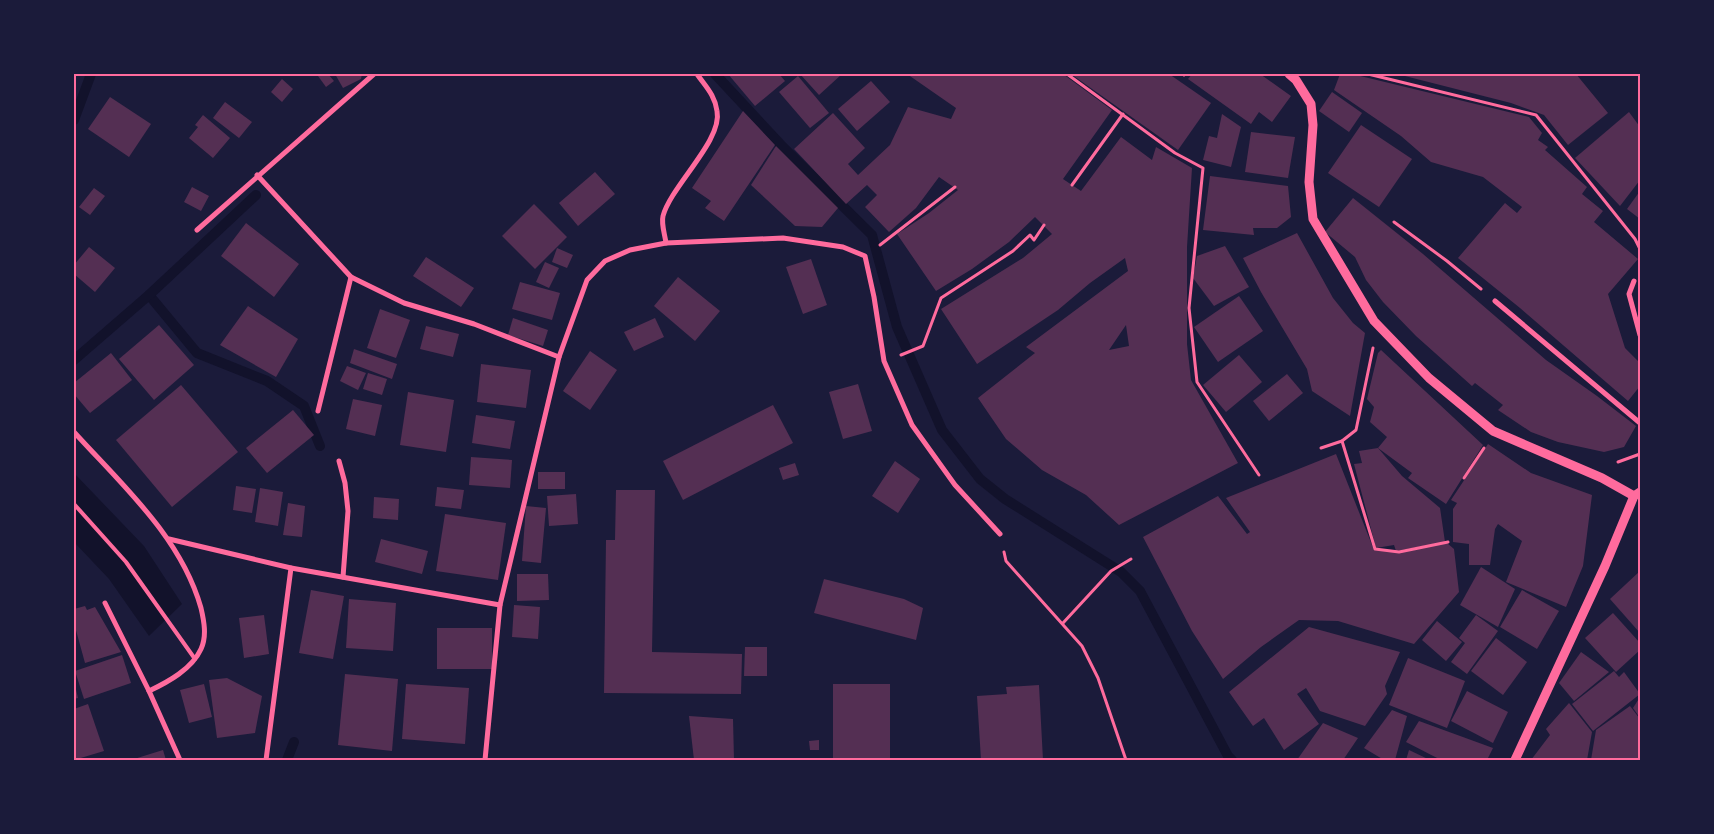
<svg xmlns="http://www.w3.org/2000/svg" width="1714" height="834" viewBox="0 0 1714 834" font-family="Figtree,sans-serif">
	<style>
		.water { fill: #12122b }
		.lines { fill: none; stroke-linecap: round; stroke-linejoin: round }
		.stream { stroke: #12122b; stroke-width: 10 }
		.building { fill: #542f53; fill-rule: evenodd }
		.path { stroke: #ff6b9d; stroke-width: 3 }
		.service { stroke: #ff6b9d; stroke-width: 4 }
		.minor { stroke: #ff6b9d; stroke-width: 5 }
		.tertiary { stroke: #ff6b9d; stroke-width: 9 }
		.neatline { fill: none; stroke: #ff6b9d; stroke-width: 2 }
	</style>
	<rect width="100%" height="100%" fill="#1b1b3a"/>
	<path class="water" d="M74 473 144 546 182 604 149 636 109 579 74 542Z"/>
	<g class="lines">
		<g class="stream">
			<path d="M715 74 781 145 872 235 897 327 942 430 980 479 1005 499 1121 572 1140 591 1228 756 1232 760"/>
			<path d="M74 120 91 74"/>
			<path d="M149 295 197 353 267 381 304 406 320 446"/>
			<path d="M74 360 149 295 256 195"/>
			<path d="M287 760 294 742"/>
		</g>
	</g>
	<g class="building">
		<path d="M321 74H328L334 81 326 87 318 76Z"/>
		<path d="M335 74H362L361 79 343 88Z"/>
		<path d="M728 74H779L785 81 755 106Z"/>
		<path d="M800 74H842L819 95Z"/>
		<path d="M907 74H1063L1112 110 1063 179 1081 191 1121 137 1152 160 1156 147 1192 168 1187 247V344L1191 380 1238 463 1119 525 1086 495 1042 470 1006 439 978 398 1035 353 1026 347 1128 271 1125 258 1090 283 1058 310 977 364 941 309 1023 258 1052 234 1035 217 1009 242 972 269 936 291 897 234 929 213 958 190 939 177 916 208 889 232 865 207 877 195 867 185 846 204 794 149 833 113 865 148 848 164 858 175 890 145 908 107 951 119 956 108ZM1126 325 1129 346 1109 350Z"/>
		<path d="M1071 74H1169L1211 103 1178 150Z"/>
		<path d="M1192 74H1260L1291 96 1272 122 1259 112 1251 124 1188 79Z"/>
		<path d="M1340 74H1352L1529 117 1542 133 1538 140 1548 147 1545 150 1587 187 1582 194 1603 211 1594 222 1638 259 1608 294 1625 348 1640 363V386L1628 401 1520 308 1458 258 1505 203 1517 213 1522 207 1483 177 1431 162 1401 136 1334 90Z"/>
		<path d="M1397 74H1576L1608 113 1568 145 1544 115 1511 103Z"/>
		<path d="M798 76 829 113 810 128 779 92Z"/>
		<path d="M282 79 293 89 282 102 271 92Z"/>
		<path d="M871 81 890 102 857 131 838 109Z"/>
		<path d="M1332 92 1362 113 1349 132 1319 111Z"/>
		<path d="M110 97 151 124 129 157 88 129Z"/>
		<path d="M225 102 252 122 239 138 213 118Z"/>
		<path d="M743 111 775 145 724 221 705 208 711 201 692 188Z"/>
		<path d="M1629 112 1640 127V180L1620 206 1575 158Z"/>
		<path d="M1222 114 1241 127 1231 167 1203 160 1209 136 1217 138Z"/>
		<path d="M203 115 230 138 213 158 189 138 198 127 195 125Z"/>
		<path d="M1361 125 1412 159 1379 207 1328 173Z"/>
		<path d="M1251 132 1295 137 1288 178 1245 172Z"/>
		<path d="M776 146 838 208 822 227 795 226 751 185Z"/>
		<path d="M595 172 615 194 578 226 559 203Z"/>
		<path d="M1210 176 1288 186 1291 217 1277 228H1253L1254 235 1203 230Z"/>
		<path d="M192 187 209 196 201 211 184 202Z"/>
		<path d="M94 188 105 196 90 215 79 207Z"/>
		<path d="M1640 191V219L1627 209Z"/>
		<path d="M1353 198 1423 254 1546 360 1597 396 1636 426 1624 447 1604 452 1558 442 1531 432 1498 410 1503 405 1475 383 1472 386 1416 336 1383 302 1366 280 1355 257 1325 232Z"/>
		<path d="M534 204 567 237 535 269 502 236Z"/>
		<path d="M246 223 299 264 274 297 221 256Z"/>
		<path d="M1297 233 1333 298 1353 323 1365 333 1350 416 1312 391 1307 369 1261 292 1243 258Z"/>
		<path d="M1225 246 1249 287 1214 306 1193 278 1197 256Z"/>
		<path d="M89 247 115 268 95 292 74 274V265Z"/>
		<path d="M557 248 573 255 567 268 552 262Z"/>
		<path d="M426 257 474 288 461 307 413 276Z"/>
		<path d="M811 259 827 305 803 314 786 267Z"/>
		<path d="M545 262 559 268 549 288 536 282Z"/>
		<path d="M678 277 720 311 695 341 654 306Z"/>
		<path d="M520 282 560 293 552 320 512 309Z"/>
		<path d="M1239 296 1263 331 1218 362 1194 327Z"/>
		<path d="M248 306 298 339 276 377 220 345Z"/>
		<path d="M380 309 410 320 396 358 367 348Z"/>
		<path d="M513 318 548 330 543 346 508 335Z"/>
		<path d="M655 318 664 337 634 351 624 332Z"/>
		<path d="M159 325 194 365 154 400 119 359Z"/>
		<path d="M426 326 459 334 453 357 420 349Z"/>
		<path d="M354 349 397 364 392 379 350 363Z"/>
		<path d="M1381 350 1483 445 1446 504 1408 478 1412 473 1378 448 1387 437 1370 422 1374 407 1367 399 1378 353Z"/>
		<path d="M590 351 617 370 590 410 563 391Z"/>
		<path d="M111 353 132 380 90 413 74 394V383Z"/>
		<path d="M1239 355 1262 382 1226 412 1203 385Z"/>
		<path d="M481 364 531 370 526 408 477 402Z"/>
		<path d="M347 366 366 373 358 390 340 381Z"/>
		<path d="M368 373 387 379 382 395 363 389Z"/>
		<path d="M1287 374 1303 393 1269 421 1253 401Z"/>
		<path d="M858 384 872 431 843 439 829 392Z"/>
		<path d="M181 385 238 452 172 507 116 440Z"/>
		<path d="M408 392 454 400 446 452 400 445Z"/>
		<path d="M353 399 382 405 375 436 346 429Z"/>
		<path d="M773 405 793 443 683 500 663 461Z"/>
		<path d="M293 410 314 435 267 473 246 448Z"/>
		<path d="M476 415 515 421 510 449 472 443Z"/>
		<path d="M1488 444 1531 473 1592 495 1583 566 1566 607 1506 582 1522 541 1498 524 1495 529 1490 565H1469V544L1453 542V509L1457 503 1451 500Z"/>
		<path d="M1378 448 1402 476 1440 508 1445 542 1396 551 1394 545 1376 548 1354 464 1362 463 1359 451Z"/>
		<path d="M1336 454 1374 550 1399 552 1447 543 1454 549 1459 592 1414 644 1338 621 1299 620 1261 647 1223 679 1192 631 1143 537 1218 496 1247 534 1250 532 1226 498Z"/>
		<path d="M471 457 512 460 510 488 469 485Z"/>
		<path d="M895 461 920 479 898 513 872 496Z"/>
		<path d="M795 463 799 475 783 480 779 468Z"/>
		<rect x="538" y="472" width="27" height="17"/>
		<path d="M236 486 256 489 252 513 233 510Z"/>
		<path d="M437 487 464 490 461 509 435 506Z"/>
		<path d="M260 488 283 492 278 526 255 522Z"/>
		<path d="M616 490H655L652 652 742 654 741 694 604 693 606 540H615Z"/>
		<path d="M576 494 578 524 549 526 547 496Z"/>
		<path d="M374 497 399 499 398 520 373 518Z"/>
		<path d="M288 503 305 506 302 537 283 535Z"/>
		<path d="M526 506 546 508 541 563 522 561Z"/>
		<path d="M445 514 506 523 498 580 436 571Z"/>
		<path d="M381 539 428 551 422 574 375 562Z"/>
		<path d="M1481 567 1515 589 1498 627 1460 605Z"/>
		<path d="M1640 571V633L1610 599Z"/>
		<path d="M517 574H548L549 600 517 601Z"/>
		<path d="M824 579 904 599 923 608 916 640 814 613Z"/>
		<path d="M311 590 344 596 333 659 299 653Z"/>
		<path d="M1522 590 1559 611 1537 649 1500 627Z"/>
		<path d="M349 599 396 603 393 651 346 648Z"/>
		<path d="M514 605 540 607 538 639 512 637Z"/>
		<path d="M85 606 87 610 95 607 121 652 85 663 74 623V609Z"/>
		<path d="M1613 613 1640 643V650L1616 672 1585 638Z"/>
		<path d="M264 615 269 654 244 658 239 618Z"/>
		<path d="M1476 615 1498 631 1467 674 1451 662 1465 643 1459 638Z"/>
		<path d="M1437 621 1462 642 1446 661 1422 640Z"/>
		<path d="M1309 627 1400 652 1385 686 1387 694 1365 726 1320 711 1306 688 1297 694 1319 724 1284 750 1264 718 1253 726 1229 692Z"/>
		<rect x="437" y="628" width="55" height="41"/>
		<path d="M1496 638 1527 662 1503 695 1471 671Z"/>
		<path d="M745 647H767V676H744Z"/>
		<path d="M1581 652 1609 672 1574 701 1559 683Z"/>
		<path d="M122 655 131 683 84 699 75 671Z"/>
		<path d="M1408 658 1465 681 1447 728 1389 705Z"/>
		<path d="M1614 671 1619 677 1624 672 1640 694 1593 731 1572 704Z"/>
		<path d="M345 674 398 679 392 751 338 745Z"/>
		<path d="M227 678 262 696 255 733 217 738 209 680Z"/>
		<path d="M74 681 78 698 74 699Z"/>
		<path d="M204 684 212 717 189 723 180 690Z"/>
		<path d="M406 684 469 688 465 744 402 739Z"/>
		<rect x="833" y="684" width="57" height="76"/>
		<path d="M1039 685 1043 760H981L977 696 1007 694 1006 687Z"/>
		<path d="M1467 691 1508 712 1493 743 1451 721Z"/>
		<path d="M1640 697V718L1633 708Z"/>
		<path d="M1569 703 1592 732 1587 760H1531L1550 735 1546 729Z"/>
		<path d="M88 704 104 751 74 760V709Z"/>
		<path d="M1630 706 1640 719V760H1591L1596 730Z"/>
		<path d="M1392 710 1407 716 1395 760H1384L1364 748Z"/>
		<path d="M689 716 733 719 734 760H694Z"/>
		<path d="M1419 721 1493 748 1487 760H1441L1406 742Z"/>
		<path d="M1323 723 1358 738 1343 760H1297Z"/>
		<path d="M819 740V750H810L809 741Z"/>
		<path d="M163 750 166 760H134V759Z"/>
		<path d="M1409 750 1430 760H1406Z"/>
	</g>
	<g class="lines">
		<g class="path">
			<path d="M1067 74 1175 153 1203 168 1189 308 1197 382 1259 475"/>
			<path d="M1368 74 1536 115 1635 239 1640 249"/>
			<path d="M1184 75 1185 74"/>
			<path d="M1072 185 1123 114"/>
			<path d="M1394 222 1447 261 1481 289"/>
			<path d="M880 245 955 187"/>
			<path d="M901 355 923 346 941 298 1013 251 1030 235 1034 240 1044 225"/>
			<path d="M1342 441 1375 549 1399 552 1448 542"/>
			<path d="M1321 448 1342 441 1356 430 1373 348"/>
			<path d="M1618 462 1640 454"/>
			<path d="M1464 478 1484 448"/>
			<path d="M1004 552 1006 561 1082 646 1098 678 1126 760"/>
			<path d="M1063 623 1111 571 1131 559"/>
		</g>
		<path class="service" d="M74 504 126 562 195 659"/>
		<g class="minor">
			<path d="M257 175 351 277 404 303 474 324 559 357"/>
			<path d="M197 230 374 74"/>
			<path d="M666 243C665 235 661 224 663 216 671 186 723 140 717 111 715 95 705 86 697 74"/>
			<path d="M1634 281 1629 294 1640 335"/>
			<path d="M1495 301 1640 423"/>
			<path d="M318 411 351 277"/>
			<path d="M74 432C122 485 181 537 201 608 204 621 207 636 201 649 192 669 168 682 149 691"/>
			<path d="M339 461 345 483 348 511 343 577"/>
			<path d="M169 539 291 568 500 605"/>
			<path d="M105 603 149 691 180 760"/>
			<path d="M266 760 291 568"/>
			<path d="M485 760 500 605 559 357 587 280 605 261 630 250 666 243 783 238 843 247 865 256 874 297 884 361 912 425 955 485 1000 534"/>
		</g>
		<g class="tertiary">
			<path d="M1289 74 1296 80 1311 104 1313 125 1309 182 1313 219 1374 321 1429 378 1493 431 1602 478 1634 496"/>
			<path d="M1515 760 1605 566 1634 496 1640 492"/>
		</g>
	</g>
	<rect width="1714" height="834" fill="none" stroke="#1b1b3a" stroke-width="150"/>
	<rect x="75" y="75" width="1564" height="684" class="neatline"/>
</svg>
